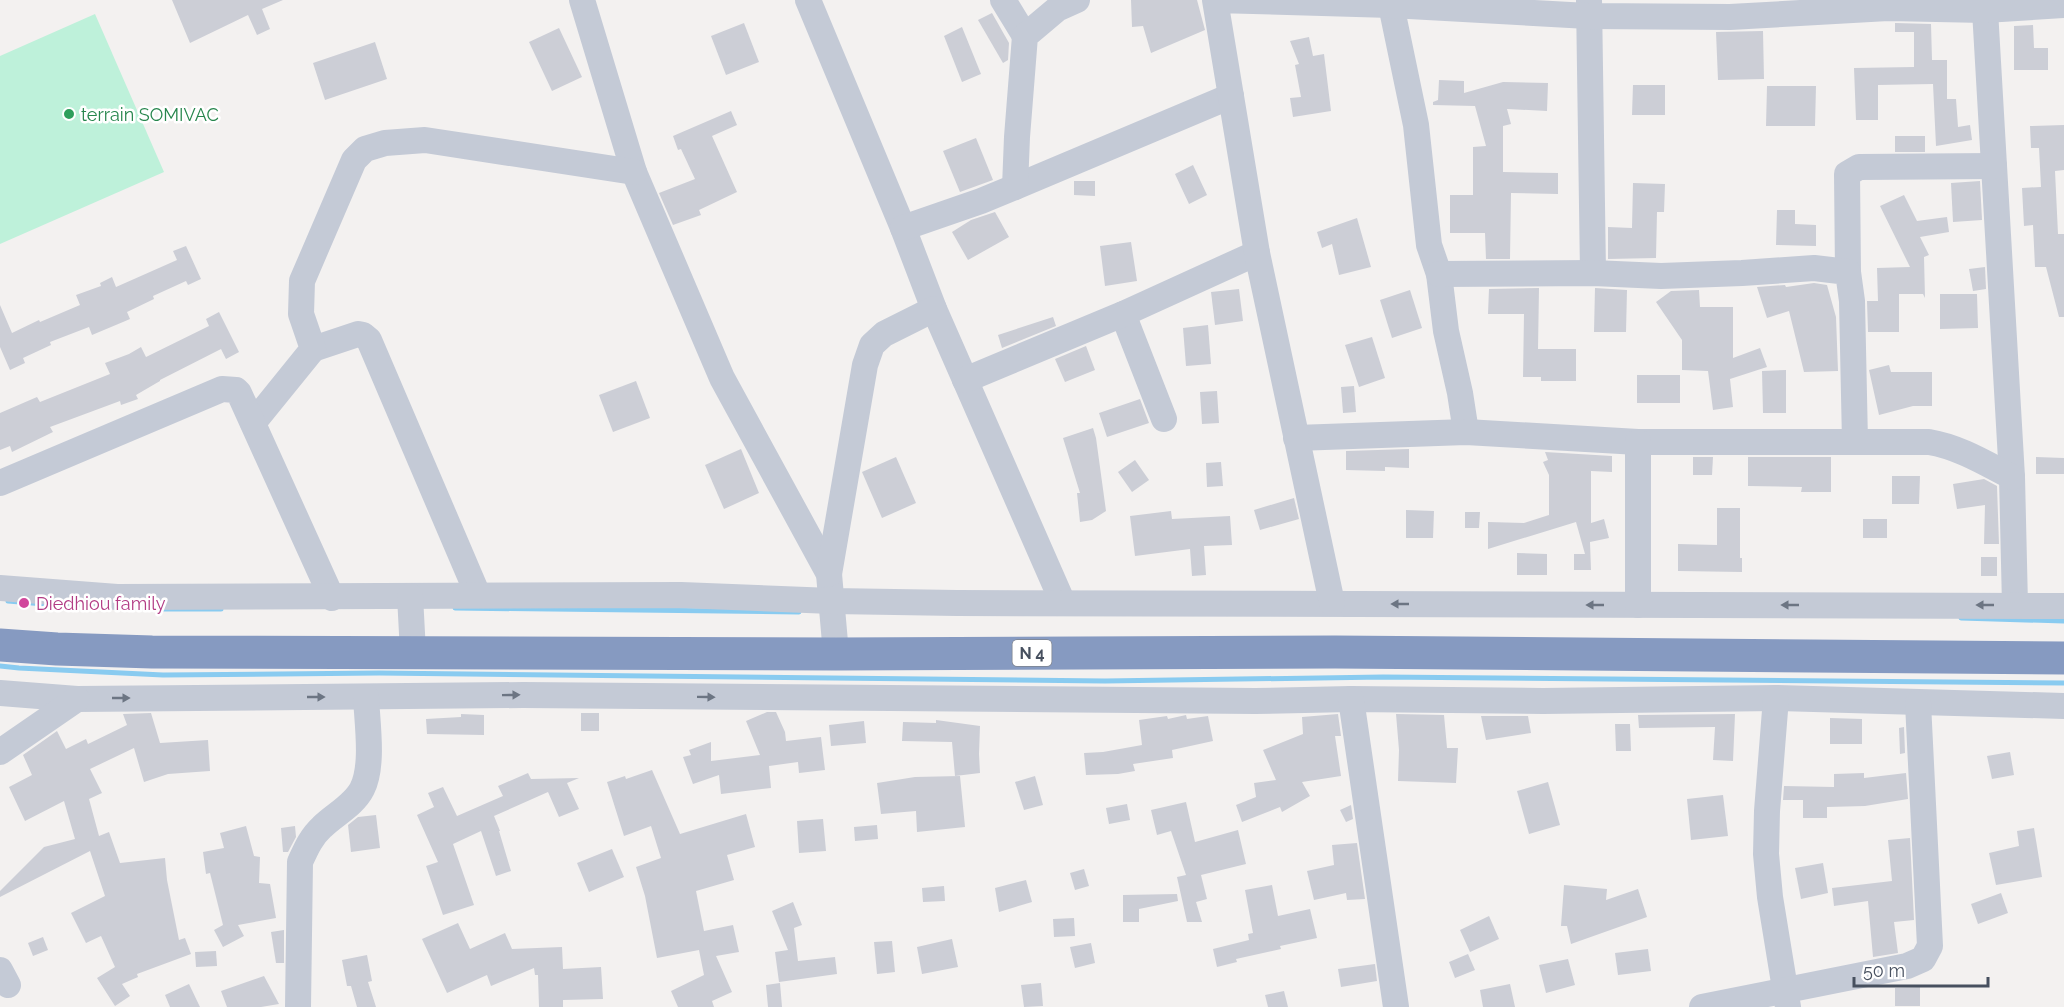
<svg xmlns="http://www.w3.org/2000/svg" width="2064" height="1007" viewBox="0 0 2064 1007" font-family="Raleway,sans-serif">
	<style>
		.green { fill: #bef1da }
		.lines { fill: none; stroke-linecap: round; stroke-linejoin: round }
		.stream { stroke: #89cbf0; stroke-width: 5 }
		.building { fill: #ccced6 }
		.minor { stroke: #c4cad6; stroke-width: 26 }
		.highway { stroke: #869ac1; stroke-width: 33 }
		.oneway { fill: #6c7583 }
		.leisure-dot { fill: #2e9e5b; stroke: #fff; stroke-width: 2 }
		.hotel-dot { fill: #d1479c; stroke: #fff; stroke-width: 2 }
		.labels { text-anchor: middle; dominant-baseline: central; stroke-width: 5; stroke-linejoin: round; paint-order: stroke }
		.shield { fill: #fff; stroke: #7e848f; stroke-width: 1.5 }
		.shield-label { font-size: 16px; font-weight: bold; fill: #47505f }
		.leisure-label { font-size: 18px; fill: #27864d; stroke: #fff; text-anchor: start }
		.hotel-label { font-size: 18px; fill: #b23c85; stroke: #fff; text-anchor: start }
	</style>
	<rect width="100%" height="100%" fill="#f3f1f0"/>
	<path class="green" d="M95 14 164 172 0 244V56Z"/>
	<g class="lines">
		<g class="stream">
			<path d="M8 601 56 605"/>
			<path d="M455 608 799 612"/>
			<path d="M152 609H221"/>
			<path d="M1961 618 2064 621"/>
			<path d="M0 666 19 668 163 675 379 673 1105 681 1383 677 2064 683"/>
		</g>
	</g>
	<g class="building">
		<path d="M172 0H283L262 9 270 29 257 35 248 15 190 43Z"/>
		<path d="M1131 0H1197L1205 30 1151 53 1143 26 1132 27Z"/>
		<path d="M992 13 1009 43 1008 60 1003 63 978 20Z"/>
		<path d="M744 23 759 62 726 75 711 36Z"/>
		<path d="M1895 23 1931 24 1932 60H1947V99H1956L1958 127 1970 125 1972 140 1936 146 1933 84 1878 85V120H1856L1854 68 1914 67V32H1895Z"/>
		<path d="M2033 25 2034 48H2048V70H2014V26Z"/>
		<path d="M962 27 981 74 962 82 944 36Z"/>
		<path d="M559 28 582 77 552 91 529 42Z"/>
		<path d="M1763 31 1764 79 1718 80 1716 32Z"/>
		<path d="M1309 37 1313 56 1324 54 1331 111 1293 117 1290 98 1301 97 1295 65 1299 64 1290 41Z"/>
		<path d="M375 42 387 79 325 100 313 63Z"/>
		<path d="M1439 80 1464 81V93L1503 82 1548 83 1547 111 1507 109 1511 124 1503 126V172L1558 173V194L1511 193 1510 259H1486L1485 233H1450V195H1473V147L1486 146 1475 106 1433 105V102L1438 100Z"/>
		<path d="M1633 85H1665V115H1632Z"/>
		<path d="M1767 86H1816L1815 126H1766Z"/>
		<path d="M731 111 737 125 712 136 737 192 699 210 701 215 673 225 659 193 695 179 681 149 678 150 673 136Z"/>
		<path d="M2064 125V170L2055 171 2058 234H2064V317H2059L2046 267H2035L2033 225 2024 226 2022 188 2041 187 2039 148H2031L2030 126Z"/>
		<rect x="1895" y="136" width="30" height="16"/>
		<path d="M976 138 993 180 960 192 943 151Z"/>
		<path d="M1193 165 1207 195 1189 204 1175 174Z"/>
		<path d="M1074 181H1095V196L1074 195Z"/>
		<path d="M1980 181 1982 220 1953 222 1951 183Z"/>
		<path d="M1633 183 1665 184 1664 212H1657L1656 258 1608 259V227L1632 228Z"/>
		<path d="M1904 195 1917 221 1947 217 1949 232 1920 237 1929 255 1924 257 1925 298 1923 294H1899V332H1868L1867 301H1878L1877 268 1910 267 1880 206Z"/>
		<path d="M1777 210H1795V224L1816 225V246L1776 245Z"/>
		<path d="M995 212 1009 237 968 260 952 232 971 220Z"/>
		<path d="M1357 218 1371 267 1339 275 1332 244 1322 248 1317 232Z"/>
		<path d="M1131 242 1137 281 1105 286 1100 246Z"/>
		<path d="M186 246 201 279 188 285 186 281 153 296 154 299 127 312 130 319 123 322 92 335 89 327 50 342 51 345 23 358 25 363 10 370 0 347V305L12 333 39 320 40 322 80 305 76 295 101 286 100 283 112 277 116 287 177 260 173 251Z"/>
		<path d="M1985 267 1986 289 1973 291 1969 269Z"/>
		<path d="M1814 283 1827 285 1836 317 1838 371 1804 372 1789 311 1767 318 1757 287 1785 285 1786 287Z"/>
		<path d="M1539 288 1538 349H1576V381H1541V377H1523L1524 314H1488L1489 289Z"/>
		<path d="M1595 288 1627 290 1626 332H1594Z"/>
		<path d="M1239 289 1243 321 1215 325 1211 292Z"/>
		<path d="M1410 290 1422 328 1392 338 1380 300Z"/>
		<path d="M1699 290 1700 307H1733V358L1760 348 1767 367 1730 379 1733 407 1713 410 1708 371 1682 370V340L1656 302 1671 291Z"/>
		<path d="M1940 294H1977L1978 328 1940 329Z"/>
		<path d="M219 312 239 352 226 359 221 349 160 380V381L136 395 138 399 121 405 120 401 50 427 53 432 12 452 10 446 0 450V413L37 397 40 402 110 374 105 363 129 354 141 347 146 357 209 326 206 319Z"/>
		<path d="M1053 317 1056 326 1002 348 998 335Z"/>
		<path d="M1208 325 1211 364 1186 366 1183 328Z"/>
		<path d="M1372 337 1385 378 1359 387 1345 345Z"/>
		<path d="M1086 346 1095 370 1065 382 1055 359Z"/>
		<path d="M1889 365 1891 372H1932V406H1913L1879 415 1869 370Z"/>
		<path d="M1786 370V413H1763L1762 371Z"/>
		<rect x="1637" y="375" width="43" height="28"/>
		<path d="M636 381 650 418 613 432 599 395Z"/>
		<path d="M1354 386 1356 412 1343 413 1341 387Z"/>
		<path d="M1217 391 1219 423 1202 424 1200 392Z"/>
		<path d="M1140 399 1149 423 1107 437 1099 413Z"/>
		<path d="M1093 428 1096 438 1106 511 1092 520 1080 522 1077 493H1080L1063 438Z"/>
		<path d="M741 449 759 493 724 509 705 465Z"/>
		<path d="M1409 449V468L1385 467V471L1346 470V451Z"/>
		<path d="M1545 452 1612 456V472L1591 471V523L1604 519 1609 538 1590 542 1591 570H1574V554H1585L1576 522 1488 549V522L1524 523 1549 515V475L1543 462 1548 460Z"/>
		<path d="M896 457 916 503 882 518 862 472Z"/>
		<path d="M1693 457H1713L1712 475H1693Z"/>
		<path d="M1748 457H1831V492H1801L1802 487 1748 486Z"/>
		<path d="M2036 457 2064 458V474H2036Z"/>
		<path d="M1135 460 1149 480 1132 492 1118 472Z"/>
		<path d="M1221 462 1223 486 1207 487 1206 463Z"/>
		<path d="M1892 476H1920L1919 504H1892Z"/>
		<path d="M1984 479 1997 486 1999 544H1984L1985 505 1957 509 1953 484Z"/>
		<path d="M1294 498 1299 519 1260 530 1254 510Z"/>
		<path d="M1717 508H1740V558H1742V572L1678 571V544L1717 545Z"/>
		<path d="M1406 510 1434 511 1433 538H1406Z"/>
		<path d="M1171 511 1172 519 1230 516 1232 545 1204 546 1206 575 1192 576 1190 549 1135 556 1130 516Z"/>
		<path d="M1465 512H1480L1479 528H1465Z"/>
		<rect x="1863" y="519" width="24" height="19"/>
		<path d="M1517 553 1547 554V575H1517Z"/>
		<rect x="1981" y="557" width="16" height="19"/>
		<path d="M767 712H776L785 732 786 741 821 737 825 770 799 773 798 762 769 766 771 788 721 794 719 775 693 784 683 757 691 755 689 750 711 742V761L760 755 746 721Z"/>
		<path d="M151 713 160 743 208 740 210 771 168 774 144 782 134 748 90 769 102 793 89 799 99 836 109 832 120 863 165 858 167 880 179 940 185 938 191 954 137 974 138 977 122 984 130 996 115 1006 97 978 115 967 101 936 86 943 71 913 105 896 90 851 0 897V891L44 847 75 839 64 801 25 821 9 787 32 775 23 755 57 731 66 749 86 739 88 744 127 725 123 714Z"/>
		<rect x="581" y="713" width="18" height="18"/>
		<path d="M461 714 484 715V735L427 734 426 719 461 717Z"/>
		<path d="M1338 714 1341 736H1335L1341 776 1302 782 1310 796 1282 812 1280 807 1242 822 1236 805 1256 797 1254 783 1276 780 1263 750 1303 734 1302 717Z"/>
		<path d="M1396 714 1444 715 1447 748H1458L1456 783 1398 781 1399 750Z"/>
		<path d="M1735 714 1733 761 1713 760 1715 727 1639 728 1638 715Z"/>
		<path d="M1186 715 1187 719 1208 716 1213 741 1172 750 1173 758 1133 764 1135 771 1118 774 1086 775 1084 753 1103 752 1142 745 1139 720 1167 716 1168 719Z"/>
		<path d="M1481 716H1528L1531 733 1486 740Z"/>
		<path d="M1830 718 1862 719V744H1830Z"/>
		<path d="M936 720 980 726 979 754 980 773 955 776 952 742 902 741 903 722 936 723Z"/>
		<path d="M864 721 866 743 831 746 829 725Z"/>
		<path d="M1615 724H1630L1631 751H1616Z"/>
		<path d="M1904 727 1905 753 1900 754 1899 728Z"/>
		<path d="M2010 752 2014 775 1992 779 1987 756Z"/>
		<path d="M652 770 680 834 746 814 755 847 727 855 734 880 696 891 704 931 733 925 739 952 716 956 732 992 712 1001 714 1007H678L671 991 704 975 699 950 657 958 645 896 636 867 661 858 651 826 624 836 607 782 625 776 626 779Z"/>
		<path d="M528 773 531 779 579 778 567 783 579 809 559 817 548 792 494 816 500 831H499L511 871 496 876 481 831 453 844 474 905 443 915 426 866 438 862 417 815 434 807 428 793 443 787 457 816 503 796 498 786Z"/>
		<path d="M1864 773V778L1906 773 1908 799 1865 806 1827 807V818H1803V800H1783L1784 786 1834 787V774Z"/>
		<path d="M960 776 965 827 917 832 916 811 881 814 877 783 915 777Z"/>
		<path d="M1035 776 1043 805 1024 810 1015 782Z"/>
		<path d="M1548 782 1560 825 1529 834 1517 791Z"/>
		<path d="M1723 795 1728 836 1691 840 1687 799Z"/>
		<path d="M1186 802 1195 842 1238 830 1246 864 1201 875 1207 899 1196 902 1202 922H1187L1177 877 1186 875 1171 831 1157 835 1151 810Z"/>
		<path d="M1127 804 1130 820 1109 824 1106 808Z"/>
		<path d="M1351 805 1353 819 1346 822 1340 810Z"/>
		<path d="M376 815 380 848 351 852 348 825 358 817Z"/>
		<path d="M823 819 826 851 799 853 797 821Z"/>
		<path d="M877 825 878 839 855 841 854 827Z"/>
		<path d="M246 826 254 856 260 857 259 883 270 884 276 918 238 925 244 936 223 947 214 930 223 925 210 873 206 874 203 852 224 848 220 833Z"/>
		<path d="M295 826 296 837 288 852H283L281 828Z"/>
		<path d="M2034 828 2042 877 1996 885 1989 853 2019 846 2017 831Z"/>
		<path d="M1910 838 1914 920 1894 922 1898 953 1873 957 1868 901 1834 906 1832 888 1892 881 1888 840Z"/>
		<path d="M1357 843 1365 899 1347 900 1346 893 1314 900 1307 871 1334 865 1332 845Z"/>
		<path d="M612 849 624 877 589 892 577 863Z"/>
		<path d="M1823 863 1828 893 1801 899 1795 868Z"/>
		<path d="M1084 869 1089 886 1075 890 1070 873Z"/>
		<path d="M1026 880 1032 902 999 912 995 888Z"/>
		<path d="M1272 885 1278 916 1310 909 1317 938 1280 946 1281 949 1236 959 1237 962 1217 967 1213 949 1249 940 1248 934 1253 933 1245 890Z"/>
		<path d="M1564 885 1607 889 1606 900 1638 889 1647 917 1571 944 1567 926H1561Z"/>
		<path d="M944 886 945 901 923 902 922 888Z"/>
		<path d="M2001 893 2008 913 1978 924 1971 904Z"/>
		<path d="M1177 894 1178 901 1139 909V922H1123V895Z"/>
		<path d="M793 902 802 925 794 928 798 961 835 957 837 974 779 982 775 952 788 950 772 911Z"/>
		<path d="M1489 916 1499 939 1470 952 1460 930Z"/>
		<path d="M1074 918 1075 936 1054 937 1053 919Z"/>
		<path d="M458 923 470 949 505 933 512 949 562 947 563 969 601 967 603 999 563 1000V1007H539L538 975H535L534 968 491 986 487 975 447 993 422 939Z"/>
		<path d="M284 930V963H276L271 932Z"/>
		<path d="M43 937 48 950 33 956 28 943Z"/>
		<path d="M952 939 958 967 922 974 917 947Z"/>
		<path d="M892 941 895 972 877 974 874 942Z"/>
		<path d="M1091 943 1095 963 1075 968 1070 947Z"/>
		<path d="M1648 949 1651 971 1618 975 1615 953Z"/>
		<path d="M216 951 217 966 196 967 195 952Z"/>
		<path d="M1468 954 1475 970 1455 978 1449 962Z"/>
		<path d="M367 955 372 981 368 982 376 1007H357L351 986H347L342 960Z"/>
		<path d="M1568 959 1575 985 1546 993 1539 965Z"/>
		<path d="M1375 964 1377 981 1341 987 1338 969Z"/>
		<path d="M264 976 279 1004 261 1007H227L221 991Z"/>
		<path d="M780 983 782 1007H768L766 985Z"/>
		<path d="M1041 983 1043 1006 1024 1007 1021 985Z"/>
		<path d="M189 984 200 1007H170L165 995Z"/>
		<path d="M1510 984 1515 1007H1483L1480 990Z"/>
		<path d="M1920 987V1006H1895V988Z"/>
		<path d="M1284 991 1288 1007H1268L1265 995Z"/>
	</g>
	<g class="lines">
		<g class="minor">
			<path d="M582 0 634 172 722 378 829 574 836 654"/>
			<path d="M808 0 903 228 934 309 1063 603"/>
			<path d="M1003 0 1025 36"/>
			<path d="M1589 0 1593 273"/>
			<path d="M1391 5 1416 125 1429 245 1439 274 1446 331 1460 393 1466 432"/>
			<path d="M1985 10 2012 477 2015 605"/>
			<path d="M1015 187 1231 96"/>
			<path d="M903 228 981 201 1015 187 1017 137 1025 36 1057 9 1077 0"/>
			<path d="M1848 272 1847 174 1859 167 1994 166"/>
			<path d="M1439 274 1593 273 1661 276 1742 273 1814 268 1848 272 1852 301 1855 442"/>
			<path d="M1123 314 1164 419"/>
			<path d="M313 349 358 334 363 335 369 340 478 595"/>
			<path d="M965 380 1123 314 1257 253"/>
			<path d="M253 423 313 349 301 314 302 281 354 160 365 149 385 143 425 140 634 172"/>
			<path d="M1296 438 1466 432 1638 442H1929C1959 447 1985 463 2012 477"/>
			<path d="M0 483 222 389 236 390 239 393 332 598"/>
			<path d="M829 574 865 365 872 345 884 334 934 309"/>
			<path d="M0 588 117 597 681 595 832 601 957 603 2064 606"/>
			<path d="M410 596 413 652"/>
			<path d="M1332 603 1257 253 1215 0 1391 5 1588 16 1730 17 1888 8 1985 10 2064 5"/>
			<path d="M1638 605V442"/>
			<path d="M0 693 77 699 523 695 1255 701 1351 699 1543 701 1776 698 2064 706"/>
			<path d="M1776 698 1767 811 1766 854 1770 897 1788 1007"/>
			<path d="M1351 699 1396 1007"/>
			<path d="M0 752 77 699"/>
			<path d="M0 970 8 985"/>
			<path d="M298 1007 300 862C306 849 311 837 322 827 334 815 354 805 362 789 374 766 367 722 366 697"/>
			<path d="M1702 1007 1907 966 1923 959 1930 946 1918 703"/>
		</g>
		<path class="highway" d="M0 645 57 649 152 652 836 654 1335 652 2064 658"/>
	</g>
	<defs><path id="oneway-solid" d="M-6-.8H1V-3.2L6.5 0L1 3.2V.8H-6Z" transform="scale(1.5)"/></defs>
	<g class="oneway">
		<use href="#oneway-solid" transform="translate(1400 604) rotate(-180)"/>
		<use href="#oneway-solid" transform="translate(1595 605) rotate(-180)"/>
		<use href="#oneway-solid" transform="translate(1790 605) rotate(180)"/>
		<use href="#oneway-solid" transform="translate(1985 605) rotate(-180)"/>
		<use href="#oneway-solid" transform="translate(511 695) rotate(-1)"/>
		<use href="#oneway-solid" transform="translate(316 697)"/>
		<use href="#oneway-solid" transform="translate(706 697) rotate(1)"/>
		<use href="#oneway-solid" transform="translate(121 698)"/>
	</g>
	<circle class="leisure-dot" cx="69" cy="114" r="6"/>
	<circle class="hotel-dot" cx="24" cy="603" r="6"/>
	<g class="labels">
		<rect class="shield" x="1012.5" y="640" width="39" height="26" rx="4.5"/>
		<g class="shield-label">
			<text x="1032" y="653">N 4</text>
		</g>
		<g class="leisure-label">
			<text x="81" y="114">terrain SOMIVAC</text>
		</g>
		<g class="hotel-label">
			<text x="36" y="603">Diedhiou family</text>
		</g>
	</g>
	<path d="M1854 977v9h134v-9" fill="none" stroke="#47505f" stroke-width="3"/>
	<text x="1863" y="977" font-size="18" fill="#47505f" stroke="#ffffff" stroke-width="4.5" paint-order="stroke">50 m</text>
</svg>
